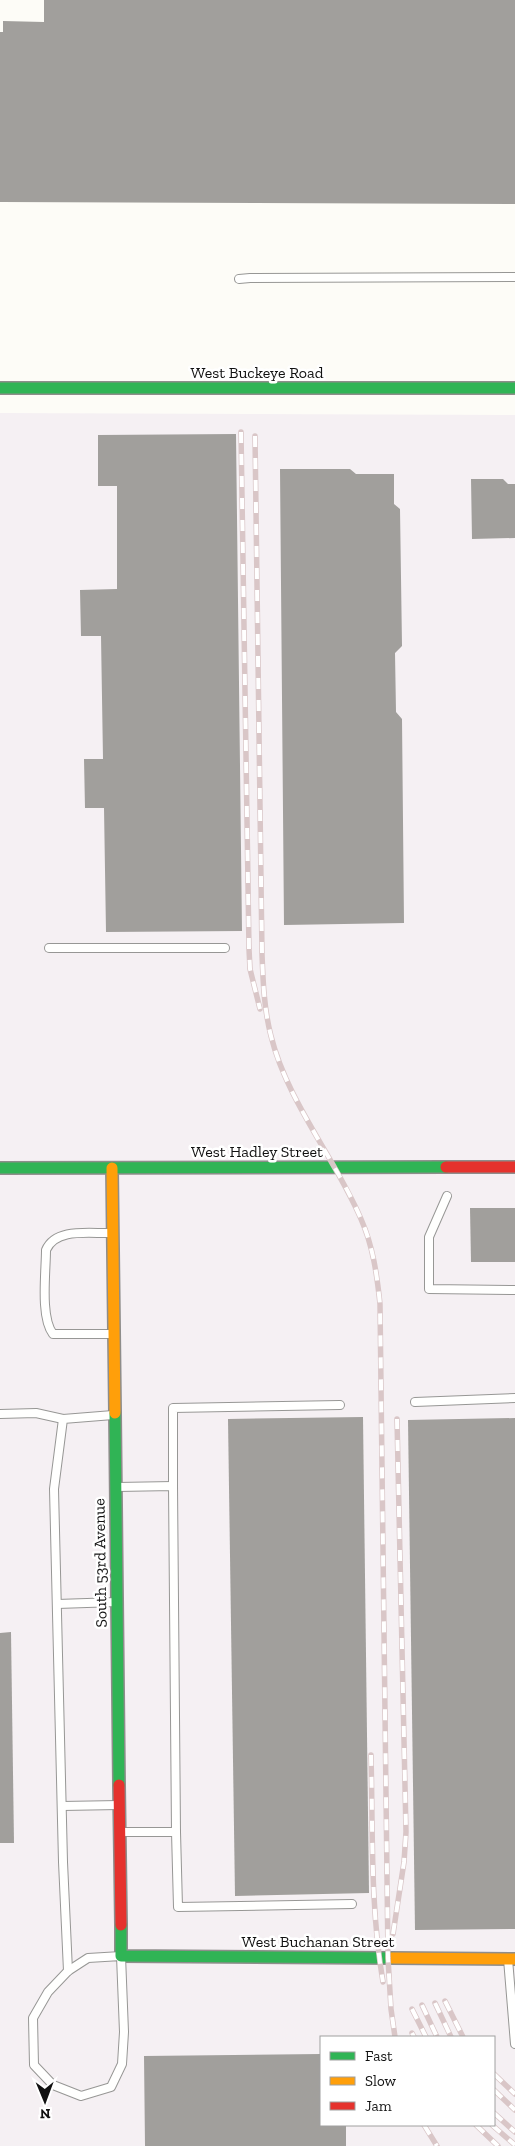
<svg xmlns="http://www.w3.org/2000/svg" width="515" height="2146" viewBox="0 0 515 2146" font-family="'Zilla Slab',serif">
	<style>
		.industrial { fill: #f5f0f3; fill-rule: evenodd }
		.building { fill: #a19f9c }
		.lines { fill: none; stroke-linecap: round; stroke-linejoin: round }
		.lane-casing { stroke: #979795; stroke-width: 10 }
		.fast-casing { stroke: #8e8d8b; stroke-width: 14 }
		.slow-casing { stroke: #8e8d8b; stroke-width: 14 }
		.jam-casing { stroke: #8e8d8b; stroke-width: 14 }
		.lane { stroke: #fffffe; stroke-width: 8 }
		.fast { stroke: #30b455; stroke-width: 11 }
		.slow { stroke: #ff9f0a; stroke-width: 11 }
		.jam { stroke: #e5322d; stroke-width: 11 }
		.rail-casing { stroke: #d9c6c7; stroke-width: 5.5 }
		.rail { stroke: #fff; stroke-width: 4; stroke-dasharray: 11; stroke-linecap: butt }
		.labels { text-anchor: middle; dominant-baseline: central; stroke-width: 5; stroke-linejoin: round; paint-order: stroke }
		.street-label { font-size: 16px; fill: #111; stroke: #fff }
	</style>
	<rect width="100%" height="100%" fill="#fdfcf7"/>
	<path class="industrial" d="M0 413 515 415V2146H0ZM321 2037H494V2125H321Z"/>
	<g class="building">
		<path d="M44 0H515V204L0 202V32H3V21L44 22Z"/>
		<path d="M236 434 242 931 106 932 104 808H85L84 759H103L101 636H81L80 590 117 589V486H98V435Z"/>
		<path d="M280 469H350L356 474H394V504L400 509 402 646 395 653 396 712 402 719 404 923 284 925Z"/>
		<path d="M471 479H503L508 484H515V538L472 539Z"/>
		<path d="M470 1208H515V1262H471Z"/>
		<path d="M363 1417 369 1893 235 1896 228 1419Z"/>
		<path d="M515 1418V1929L415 1930 408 1420Z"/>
		<path d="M11 1632 14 1843H0V1633Z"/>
		<path d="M321 2054V2125H346V2146H145L144 2056Z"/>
	</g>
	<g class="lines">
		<g class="lane-casing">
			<g id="lane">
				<path d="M239 279 250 278 515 277"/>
				<path d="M49 948H225"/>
				<path d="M447 1196 429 1237V1289L515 1290"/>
				<path d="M112 1233C91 1234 56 1227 46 1250 46 1272 40 1317 53 1334H113"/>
				<path d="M415 1402 515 1398"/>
				<path d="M0 1414 36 1413 63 1419"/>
				<path d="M173 1486V1408L340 1405"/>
				<path d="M117 1487 173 1486 176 1832H121"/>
				<path d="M57 1604 117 1602"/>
				<path d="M62 1806 119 1805"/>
				<path d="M176 1832 178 1907 352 1904"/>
				<path d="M121 1956 124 2032 122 2064 111 2087 81 2096 53 2085 34 2065 33 2018 48 1992 68 1971 88 1958Z"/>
				<path d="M508 1959 515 2044"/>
				<path d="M68 1971 63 1862 54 1489 63 1419 113 1415"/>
			</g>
		</g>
		<g class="fast-casing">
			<g id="fast">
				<path d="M0 388H515"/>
				<path d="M0 1168 446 1167"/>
				<path d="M115 1413 119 1785"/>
				<path d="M121 1925V1956L391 1958"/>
			</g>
		</g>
		<g class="slow-casing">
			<g id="slow">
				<path d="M112 1168 115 1413"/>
				<path d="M391 1958 515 1959"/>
			</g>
		</g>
		<g class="jam-casing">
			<g id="jam">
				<path d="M446 1167H515"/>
				<path d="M119 1785 121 1925"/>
			</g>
		</g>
		<use href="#lane" class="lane"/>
		<use href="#fast" class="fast"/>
		<use href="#slow" class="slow"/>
		<use href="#jam" class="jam"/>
		<g class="rail-casing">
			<g id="rail">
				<path d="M241 432 249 949 250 969 260 1009"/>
				<path d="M255 436 262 954C263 982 264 1009 271 1036 287 1101 335 1158 361 1219 373 1246 377 1275 380 1304L388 1958 391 2009 395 2037"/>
				<path d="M371 1755C373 1830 370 1907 383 1982"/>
				<path d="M393 1934 404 1862 406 1832 397 1419"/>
				<path d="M445 2001 463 2037"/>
				<path d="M435 2003 451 2037"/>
				<path d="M422 2005 437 2037"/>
				<path d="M412 2009 426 2037"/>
				<path d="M412 2033 414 2037"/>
				<path d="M494 2074 515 2094"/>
				<path d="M494 2090 515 2110"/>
				<path d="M494 2113 515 2132"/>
				<path d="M424 2125 437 2146"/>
				<path d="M476 2125 498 2146"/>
				<path d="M492 2125 515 2145"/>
			</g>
		</g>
		<use href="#rail" class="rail"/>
	</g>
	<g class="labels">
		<g class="street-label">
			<text x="257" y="372">West Buckeye Road</text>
			<text x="257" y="1151">West Hadley Street</text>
			<text transform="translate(100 1563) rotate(-91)">South 53rd Avenue</text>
			<text x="318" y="1941">West Buchanan Street</text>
		</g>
	</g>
	<rect x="320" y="2036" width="175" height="90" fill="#ffffff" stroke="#a0a0a0"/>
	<rect x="330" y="2052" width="25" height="8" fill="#30b455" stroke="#a0a0a0"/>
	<text x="365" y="2061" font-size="15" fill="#111111">Fast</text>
	<rect x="330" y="2077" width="25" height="8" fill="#ff9f0a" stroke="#a0a0a0"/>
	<text x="365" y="2086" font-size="15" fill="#111111">Slow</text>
	<rect x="330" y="2102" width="25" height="8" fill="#e5322d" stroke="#a0a0a0"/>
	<text x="365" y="2111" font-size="15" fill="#111111">Jam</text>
	<g transform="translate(45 2101) rotate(179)" stroke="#ffffff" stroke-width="4" paint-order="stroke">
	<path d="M0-4L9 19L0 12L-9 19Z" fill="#111111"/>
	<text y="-8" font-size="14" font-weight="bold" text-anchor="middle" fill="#111111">N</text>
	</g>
</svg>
